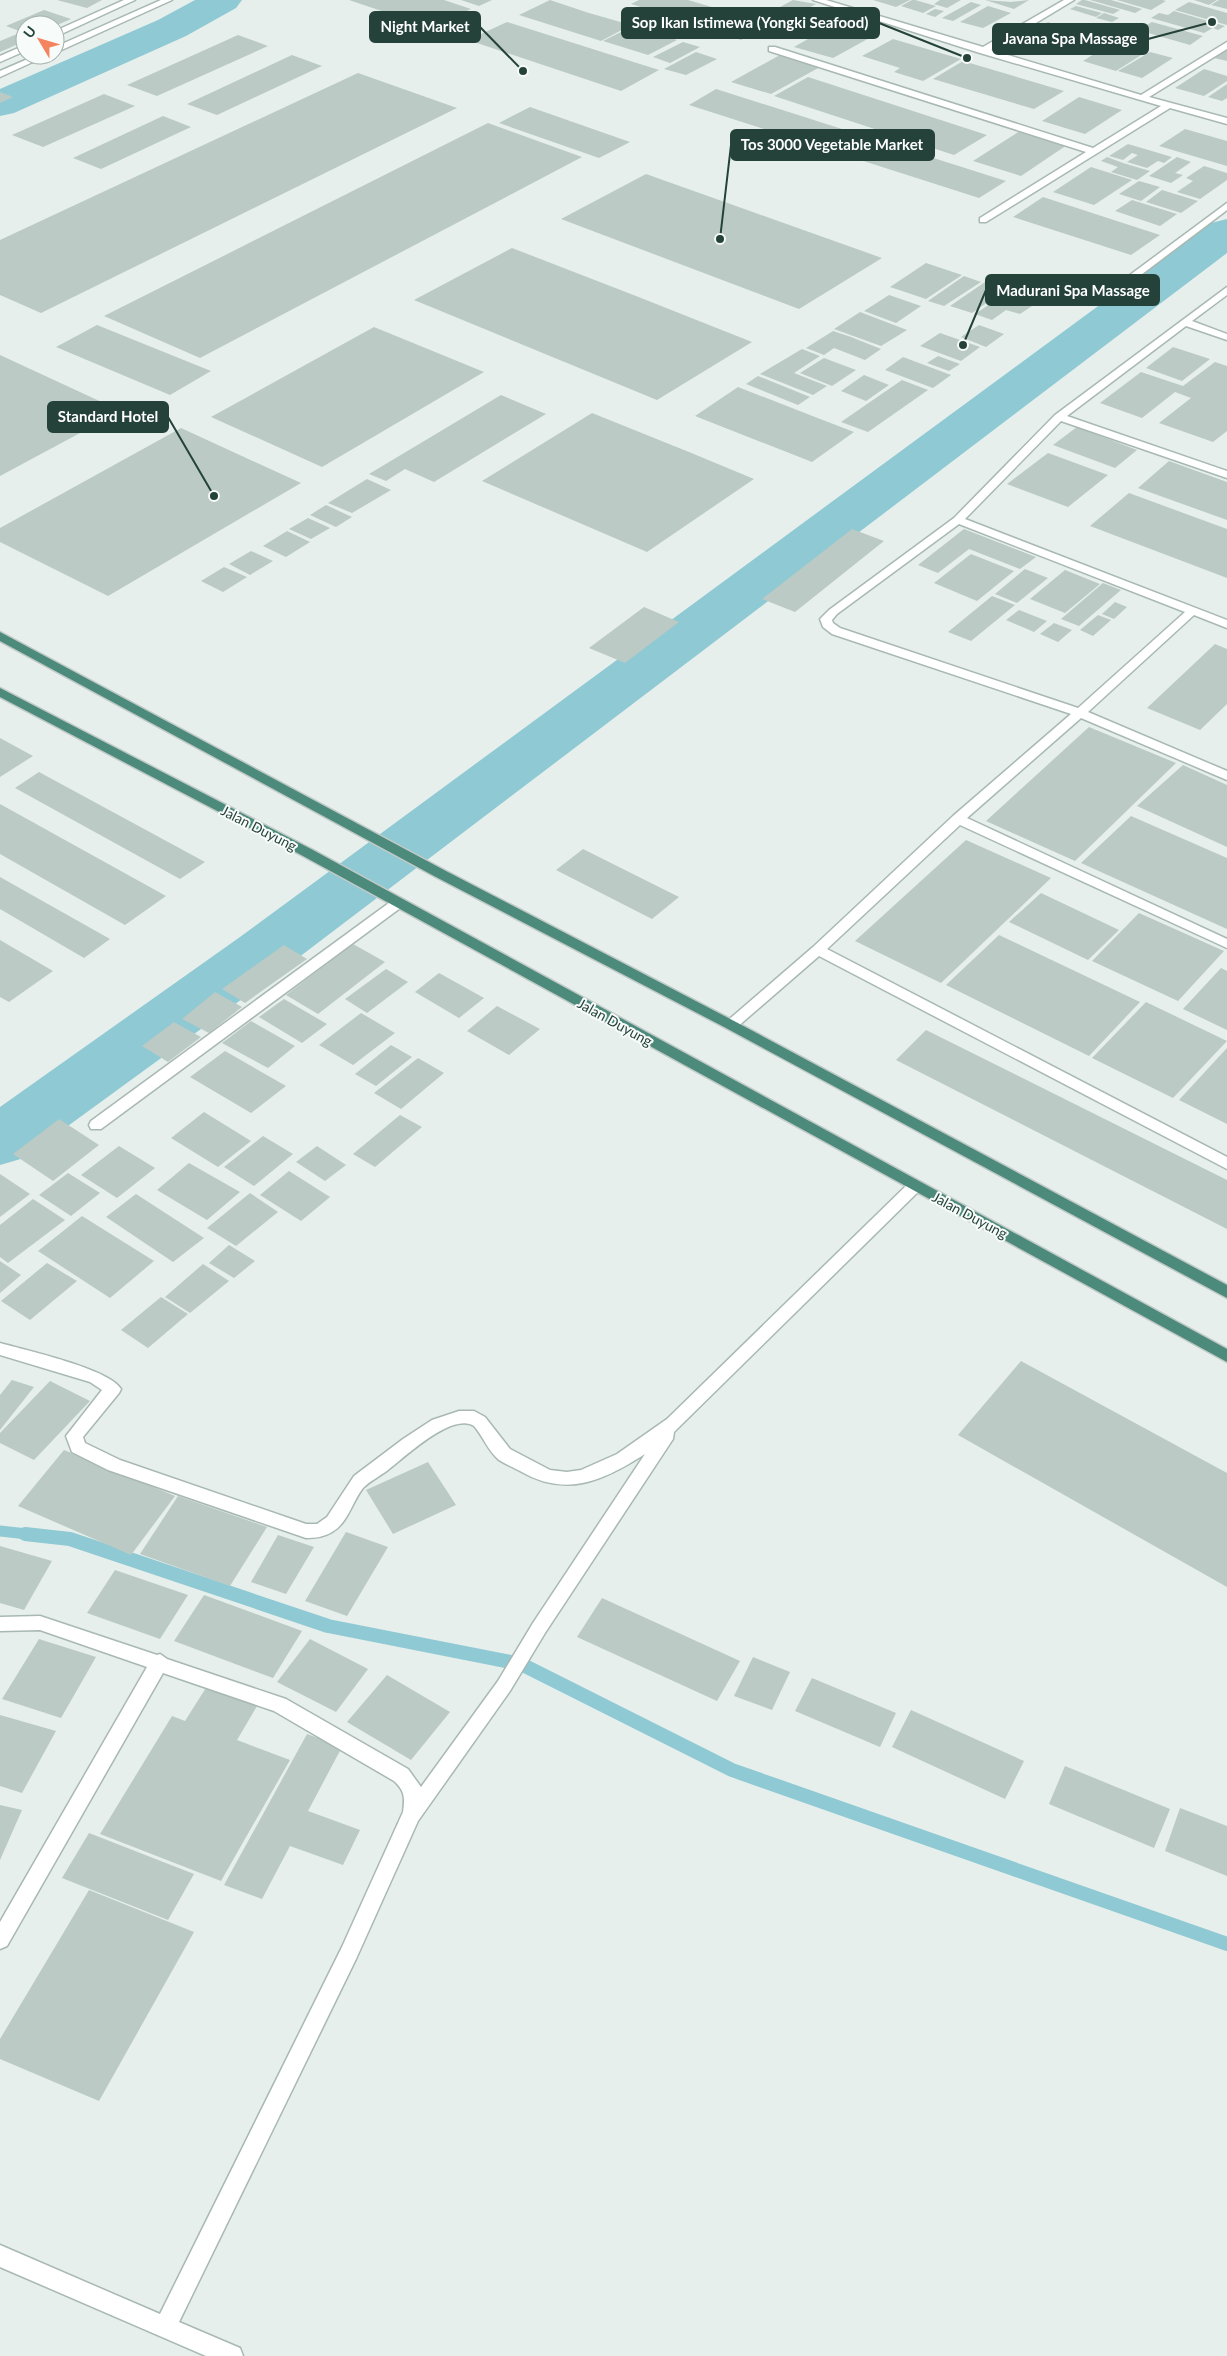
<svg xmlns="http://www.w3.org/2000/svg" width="1227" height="2356" viewBox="0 0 1227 2356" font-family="Lato,sans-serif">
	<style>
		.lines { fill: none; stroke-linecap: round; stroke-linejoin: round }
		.stream-far1 { stroke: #8ec9d4; stroke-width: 11 }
		.stream { stroke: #8ec9d4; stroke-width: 14 }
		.river { fill: #8ec9d4; fill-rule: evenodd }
		.building { fill: #bbcac4 }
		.minor-casing { stroke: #a8b8b2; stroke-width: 3 }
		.tertiary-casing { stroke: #a8b8b2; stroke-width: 3 }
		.trunk-casing { stroke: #c2cac8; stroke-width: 3 }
		.minor { fill: #fff; fill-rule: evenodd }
		.tertiary { fill: #fff; fill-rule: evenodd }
		.trunk { fill: #4c8a7c; fill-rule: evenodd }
		.labels { text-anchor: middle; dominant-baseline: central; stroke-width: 4; stroke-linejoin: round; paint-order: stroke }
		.street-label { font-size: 14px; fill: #24423a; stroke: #f7fbf9 }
		.leader { fill: none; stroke: #24423a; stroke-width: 2 }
		.callout-dot { fill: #24423a; stroke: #f7fbf9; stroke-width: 2 }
		.callout { fill: #24423a; stroke: #24423a; stroke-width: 2 }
		.callout-label { font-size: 15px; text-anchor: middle; font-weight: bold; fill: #fff }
	</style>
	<rect width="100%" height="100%" fill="#e6efeb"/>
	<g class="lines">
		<path class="stream-far1" d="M0 1531 36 1535"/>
		<path class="stream" d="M25 1534 70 1539 328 1626 521 1664 732 1770 1227 1944"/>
		<g class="river">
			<path d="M195 0H242L236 8 186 36 14 113 0 116V89L158 20Z"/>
			<path d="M1227 219V253L286 967 24 1158 0 1165V1107L240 937 1211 223Z"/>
		</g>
	</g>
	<g class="building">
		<path d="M57 0H102L87 8Z"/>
		<path d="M349 0H444L471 9 432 28Z"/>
		<path d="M461 0H492L479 6Z"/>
		<path d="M550 0 589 13 631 25 601 41 519 15Z"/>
		<path d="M639 0H688L715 8 689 22 631 4Z"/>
		<path d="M793 0 816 4 786 20 767 14Z"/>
		<path d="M873 0H910L896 7Z"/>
		<path d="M912 0H915L936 6 923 13 901 6Z"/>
		<path d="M940 0H961L947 8 934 4Z"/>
		<path d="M985 0 1011 2 1029 0 1014 9Z"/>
		<path d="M1082 0H1085L1120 10 1113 14 1076 4Z"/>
		<path d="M1090 0H1111L1142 9 1135 13Z"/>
		<path d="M1117 0H1162L1166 1 1151 10Z"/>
		<path d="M1194 0H1217L1209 5Z"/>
		<path d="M1219 0H1227V9L1211 5Z"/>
		<path d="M971 2 981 5 953 21 942 18Z"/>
		<path d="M1189 2 1227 13V25L1175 10Z"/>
		<path d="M988 6 1011 13 983 28 960 22Z"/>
		<path d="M1076 6 1102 13 1096 17 1070 9Z"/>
		<path d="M723 8 747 15 716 31 692 23Z"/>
		<path d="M935 9 944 11 935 17 926 14Z"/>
		<path d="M44 10 71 19 55 26 25 25V33L6 26Z"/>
		<path d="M1174 11 1225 26 1218 30 1213 28 1204 33 1151 18 1159 13 1168 15Z"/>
		<path d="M1104 13 1119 18 1112 22 1096 18Z"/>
		<path d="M753 14 776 21 741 40 718 32Z"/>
		<path d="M507 22 659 70 621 91 468 40Z"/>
		<path d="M1048 22 1060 26 1036 41 1023 37Z"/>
		<path d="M1152 22 1203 36 1190 45 1138 30Z"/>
		<path d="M834 24 873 36 833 58 794 47Z"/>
		<path d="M633 26 677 40 648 55 603 41Z"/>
		<path d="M17 34 25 37V41L0 52V41Z"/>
		<path d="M238 35 268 46 157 96 127 85Z"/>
		<path d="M893 39 961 59 923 81 894 72 900 68 862 56Z"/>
		<path d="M683 42 700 47 670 63 653 57Z"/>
		<path d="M1113 42 1146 52 1116 71 1083 61Z"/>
		<path d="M1227 49V61L1214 58Z"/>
		<path d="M696 52 717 59 686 75 664 69Z"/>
		<path d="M1150 52 1173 58 1142 78 1118 71Z"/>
		<path d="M292 55 322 66 217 115 187 104Z"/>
		<path d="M780 55 820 67 771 94 731 82Z"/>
		<path d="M963 61 1064 91 1034 109 933 79Z"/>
		<path d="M1204 69 1227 76V81L1204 96 1175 88Z"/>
		<path d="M358 73 457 108 41 313 0 295V240Z"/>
		<path d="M808 77 987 135 954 155 774 96Z"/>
		<path d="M1227 84V98L1222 101 1208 97Z"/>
		<path d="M716 89 864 136 1006 181 979 198 689 105Z"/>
		<path d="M0 92 13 97 0 103Z"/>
		<path d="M104 94 135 106 43 147 12 135Z"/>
		<path d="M1079 97 1122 110 1085 134 1042 121Z"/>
		<path d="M530 107 630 142 599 158 499 123Z"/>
		<path d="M163 116 191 127 101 169 73 158Z"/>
		<path d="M488 123 582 157 200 358 104 316Z"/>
		<path d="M1185 129 1227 141V166L1159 146Z"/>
		<path d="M1020 131 1067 145 1021 176 973 161Z"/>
		<path d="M1128 144 1172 157 1164 163 1158 161 1147 168 1127 162 1138 155 1132 153 1123 160 1109 156Z"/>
		<path d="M1107 157 1123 163 1150 171 1137 180 1111 172 1118 167 1101 161Z"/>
		<path d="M1177 157 1191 162 1175 173 1183 175 1171 183 1149 176Z"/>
		<path d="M1204 166 1227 173V180L1200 199 1177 192 1193 181 1186 178Z"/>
		<path d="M1091 167 1132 180 1094 205 1053 192Z"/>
		<path d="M646 174 882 258 799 309 561 219Z"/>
		<path d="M1139 181 1160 187 1141 201 1119 194Z"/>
		<path d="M1162 190 1198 201 1181 213 1146 202Z"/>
		<path d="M1043 197 1160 235 1131 255 1013 217Z"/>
		<path d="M1132 200 1177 214 1160 226 1115 211Z"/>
		<path d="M512 248 636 296 752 342 657 400 414 300Z"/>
		<path d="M926 263 962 275 926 299 890 287Z"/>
		<path d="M964 276 981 282 944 306 928 301Z"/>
		<path d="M985 282 1007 289 972 313 950 306Z"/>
		<path d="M1005 294 1035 304 1020 314 1006 310 992 320 975 314Z"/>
		<path d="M889 295 921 306 896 323 864 311Z"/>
		<path d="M860 312 907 330 881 346 834 329Z"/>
		<path d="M97 325 211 371 170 395 56 347Z"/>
		<path d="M979 325 1004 334 986 347 961 337Z"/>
		<path d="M374 327 484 372 322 467 211 417Z"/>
		<path d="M833 331 851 337 881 349 865 360 834 348 824 355 806 348Z"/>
		<path d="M940 333 980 347 961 361 920 346Z"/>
		<path d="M1173 347 1210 359 1182 381 1146 368Z"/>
		<path d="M802 349 820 356 794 373 827 386 813 395 760 374Z"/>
		<path d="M0 355 121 411 0 476Z"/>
		<path d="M938 356 960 364 949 371 927 363Z"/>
		<path d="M903 357 951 375 933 388 885 370Z"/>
		<path d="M824 358 856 370 832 386 800 373Z"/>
		<path d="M1215 362 1227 366V431L1213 442 1159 423 1191 398 1175 392 1142 418 1100 403 1141 372 1183 386Z"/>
		<path d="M864 375 889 385 866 401 841 391Z"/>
		<path d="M758 376 810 397 798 405 746 384Z"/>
		<path d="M902 380 928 390 868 432 841 422Z"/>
		<path d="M738 387 815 417 854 432 812 462 695 416Z"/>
		<path d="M501 395 546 414 434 482 405 469 386 481 369 474Z"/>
		<path d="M592 413 689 452 754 479 647 552 482 481Z"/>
		<path d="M1077 427 1137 450 1115 468 1053 445Z"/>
		<path d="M181 428 301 483 108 596 0 542V528Z"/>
		<path d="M1048 453 1108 475 1068 507 1007 484Z"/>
		<path d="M1169 461 1227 482V520L1138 488Z"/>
		<path d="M367 479 391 490 352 513 328 503Z"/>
		<path d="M1129 493 1227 529V578L1090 526Z"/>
		<path d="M326 505 352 517 336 527 310 515Z"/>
		<path d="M308 518 330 528 311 539 289 529Z"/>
		<path d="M852 529 884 541 795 612 762 599Z"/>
		<path d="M964 529 1036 557 1020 569 969 549 938 573 918 565Z"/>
		<path d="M287 531 310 542 286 557 263 546Z"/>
		<path d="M251 551 273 561 250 575 229 564Z"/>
		<path d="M971 554 1014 571 977 601 934 583Z"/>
		<path d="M224 567 247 577 223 592 201 581Z"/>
		<path d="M1025 569 1048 578 1017 603 995 594Z"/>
		<path d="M1065 570 1100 584 1065 613 1030 599Z"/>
		<path d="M1103 583 1121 590 1079 626 1061 619Z"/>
		<path d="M992 596 1015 605 971 641 948 632Z"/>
		<path d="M1115 602 1127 607 1114 619 1102 614Z"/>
		<path d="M644 607 679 622 625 663 589 648Z"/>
		<path d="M1019 610 1047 621 1034 632 1006 620Z"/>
		<path d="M1098 615 1111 620 1093 636 1080 630Z"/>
		<path d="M1054 623 1072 630 1058 642 1040 634Z"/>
		<path d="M1215 644 1227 649V704L1200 730 1147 708Z"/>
		<path d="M1089 727 1176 763 1075 861 986 821Z"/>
		<path d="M0 738 33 756 0 777Z"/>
		<path d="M1183 765 1227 785V847L1137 806Z"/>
		<path d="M39 772 205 862 180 879 15 788Z"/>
		<path d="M0 804 166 896 125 925 0 854Z"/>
		<path d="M1131 816 1227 858V929L1081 863Z"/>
		<path d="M966 840 1051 878 941 983 855 941Z"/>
		<path d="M583 849 679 897 652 919 556 870Z"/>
		<path d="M0 877 110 939 84 958 0 909Z"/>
		<path d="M1041 893 1119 930 1088 960 1009 922Z"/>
		<path d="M1139 913 1224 951 1178 1001 1092 961Z"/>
		<path d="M999 935 1140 1002 1089 1056 946 985Z"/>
		<path d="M0 940 53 971 9 1002 0 997Z"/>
		<path d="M353 944 385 962 318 1014 286 995Z"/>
		<path d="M284 945 307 959 245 1003 222 989Z"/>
		<path d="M1221 968 1227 971V1030L1183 1009Z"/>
		<path d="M386 969 408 982 367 1013 345 999Z"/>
		<path d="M439 973 484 998 459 1018 415 992Z"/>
		<path d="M215 992 242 1007 209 1033 182 1019Z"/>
		<path d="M284 999 327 1024 302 1043 259 1017Z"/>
		<path d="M1146 1002 1227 1041 1173 1098 1092 1058Z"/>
		<path d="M497 1006 540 1029 509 1055 467 1031Z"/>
		<path d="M361 1013 395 1033 353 1065 319 1045Z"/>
		<path d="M251 1021 295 1046 268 1068 222 1043Z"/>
		<path d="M174 1022 201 1037 168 1062 142 1046Z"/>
		<path d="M926 1030 1227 1180V1229L896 1060Z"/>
		<path d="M391 1045 412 1057 376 1086 355 1074Z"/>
		<path d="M1227 1048V1124L1179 1100Z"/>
		<path d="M225 1051 286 1086 251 1113 190 1077Z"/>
		<path d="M418 1058 444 1073 401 1109 374 1093Z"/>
		<path d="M204 1112 251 1141 218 1167 171 1138Z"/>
		<path d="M400 1115 422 1127 375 1167 353 1154Z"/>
		<path d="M59 1119 99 1145 53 1181 13 1154Z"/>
		<path d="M263 1136 293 1154 254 1186 224 1167Z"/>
		<path d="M119 1146 155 1168 117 1198 81 1175Z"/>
		<path d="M317 1146 346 1165 325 1181 296 1162Z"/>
		<path d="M189 1163 240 1192 207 1220 157 1190Z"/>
		<path d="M289 1171 330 1197 301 1221 260 1195Z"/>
		<path d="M68 1173 100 1193 71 1216 39 1195Z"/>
		<path d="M0 1174 30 1194 0 1217Z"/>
		<path d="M250 1193 278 1212 236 1246 207 1228Z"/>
		<path d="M136 1194 204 1238 173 1262 106 1217Z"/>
		<path d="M33 1199 65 1220 8 1263 0 1257V1225Z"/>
		<path d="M82 1216 154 1261 110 1298 38 1251Z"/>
		<path d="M229 1245 255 1261 234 1278 209 1263Z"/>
		<path d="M0 1261 21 1275 0 1293Z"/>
		<path d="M47 1263 77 1281 30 1320 1 1301Z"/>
		<path d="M203 1264 229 1281 190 1313 165 1297Z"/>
		<path d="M161 1297 188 1314 148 1348 121 1330Z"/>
		<path d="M1021 1361 1227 1473V1587L958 1435Z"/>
		<path d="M12 1380 34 1387 0 1430V1395Z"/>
		<path d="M50 1381 90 1401 34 1460 0 1443V1433Z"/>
		<path d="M64 1450 175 1496 131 1555 18 1506Z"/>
		<path d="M428 1462 456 1505 393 1534 366 1490Z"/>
		<path d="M178 1496 267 1527 230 1586 140 1554Z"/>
		<path d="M346 1532 388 1547 347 1616 305 1601Z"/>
		<path d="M278 1535 314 1547 286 1594 251 1582Z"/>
		<path d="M0 1546 52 1561 24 1610 0 1603Z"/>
		<path d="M115 1570 188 1595 160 1639 87 1613Z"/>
		<path d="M204 1595 302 1631 273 1678 174 1641Z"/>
		<path d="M602 1598 740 1661 717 1701 577 1637Z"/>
		<path d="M39 1639 96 1657 61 1718 2 1699Z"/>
		<path d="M310 1639 368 1669 336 1712 277 1682Z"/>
		<path d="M753 1657 790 1672 772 1710 734 1696Z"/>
		<path d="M387 1675 450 1712 411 1760 347 1722Z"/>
		<path d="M812 1678 896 1713 880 1747 795 1711Z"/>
		<path d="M209 1683 260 1701 237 1740 290 1760 221 1881 100 1834 172 1716 185 1721Z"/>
		<path d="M911 1710 1024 1761 1005 1799 892 1747Z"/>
		<path d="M0 1715 56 1731 22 1793 0 1786Z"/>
		<path d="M307 1734 342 1747 308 1811 360 1830 343 1865 290 1846 262 1899 224 1885Z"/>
		<path d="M1065 1766 1170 1809 1154 1848 1049 1804Z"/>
		<path d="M0 1805 22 1810 0 1860Z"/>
		<path d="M1180 1808 1227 1826V1876L1165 1851Z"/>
		<path d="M89 1833 194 1874 168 1920 62 1878Z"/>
		<path d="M89 1890 194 1932 99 2101 0 2059V2039Z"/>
	</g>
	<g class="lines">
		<g class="minor-casing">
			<g id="minor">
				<path d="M813 0H826L983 47 1064 0H1074L991 50 1141 95 1227 42V49L1149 97 1227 118V124L1170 108 986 222H980V218L1086 152 769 51V47H775L1093 148 1161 106 980 53Z"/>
				<path d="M1227 203V210L1113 296H1107V292Z"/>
				<path d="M1227 287V295L1192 321 1227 334V340L1186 326 1067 416 1227 471V478L1061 421 965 519 1227 620V628L1194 615 1088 712 1227 771V780L1081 718 967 818 1227 939V948L960 825 827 949 1227 1157V1169L819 956 736 1028H726L724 1025 726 1022 813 947 953 816 1071 714 832 634 823 627 820 619 829 610 954 518 1055 415ZM959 524 1185 612 1078 708 840 628 833 623 832 620 837 614Z"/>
				<path d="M398 899 405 903 403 906 101 1129H91L89 1125 91 1121 393 900Z"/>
				<path d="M915 1181 920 1182 923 1186 920 1190 674 1432 673 1439 545 1633 510 1691 418 1821 356 1959 179 2322 240 2348 243 2356H206L0 2267V2245L160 2314 342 1947 403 1812C405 1798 405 1791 394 1781L274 1711 163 1673 7 1946 0 1949V1922L147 1667 40 1630 0 1631V1617L40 1616 157 1655 160 1654 167 1659 286 1699 408 1769 421 1787 498 1681 533 1623 645 1454C603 1481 566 1498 520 1471 513 1467 505 1464 499 1460 488 1451 483 1436 474 1426 452 1412 405 1457 388 1470 380 1476 370 1481 363 1488 352 1502 348 1523 332 1532 324 1537 315 1538 306 1538L108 1470 72 1452 66 1436 102 1390 90 1382 0 1355V1343C25 1350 110 1369 121 1389L119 1393 83 1437 85 1443 120 1460 306 1524H317L327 1517 354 1476 403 1439 432 1420 459 1411H474L485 1417 510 1449 550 1470 567 1472 581 1470 617 1454 667 1419 910 1182Z"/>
			</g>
		</g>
		<g class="tertiary-casing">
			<g id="tertiary">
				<path d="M124 0H135L55 37V31Z"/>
				<path d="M161 0H172L55 53V47Z"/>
				<path d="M25 45V51L0 62V56Z"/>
				<path d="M37 55H48L0 77V71Z"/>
			</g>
		</g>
		<g class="trunk-casing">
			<g id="trunk">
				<path d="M0 632 444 870 736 1022 1227 1285V1298L726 1028 434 876 0 641Z"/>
				<path d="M0 688 313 850 1227 1349V1362L303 856 0 697Z"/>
			</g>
		</g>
		<use href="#minor" class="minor"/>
		<use href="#tertiary" class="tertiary"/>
		<use href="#trunk" class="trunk"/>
	</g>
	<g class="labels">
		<g class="street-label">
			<text transform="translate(259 828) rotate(27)">Jalan Duyung</text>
			<text transform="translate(615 1022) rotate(29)">Jalan Duyung</text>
			<text transform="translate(970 1215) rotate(28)">Jalan Duyung</text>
		</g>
	</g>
	<path class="leader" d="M967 58L879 23M523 71L480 27M1212 22L1148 39M720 239L731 145M963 345L986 290M214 496L168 417"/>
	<g class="callout-dot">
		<circle cx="967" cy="58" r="5"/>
		<circle cx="523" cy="71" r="5"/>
		<circle cx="1212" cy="22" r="5"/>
		<circle cx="720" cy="239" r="5"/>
		<circle cx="963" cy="345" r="5"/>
		<circle cx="214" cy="496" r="5"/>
	</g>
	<g class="callout">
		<rect x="622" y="8" width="257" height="30" rx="5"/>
		<rect x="370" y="12" width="110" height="30" rx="5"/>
		<rect x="993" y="24" width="155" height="30" rx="5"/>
		<rect x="731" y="130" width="203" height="30" rx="5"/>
		<rect x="986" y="275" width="173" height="30" rx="5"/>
		<rect x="48" y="402" width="120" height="30" rx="5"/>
	</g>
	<g class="callout-label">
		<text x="750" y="28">Sop Ikan Istimewa (Yongki Seafood)</text>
		<text x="425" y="32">Night Market</text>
		<text x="1070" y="44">Javana Spa Massage</text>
		<text x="832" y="150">Tos 3000 Vegetable Market</text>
		<text x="1073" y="296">Madurani Spa Massage</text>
		<text x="108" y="422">Standard Hotel</text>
	</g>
	<g transform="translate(40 40) rotate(308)"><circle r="24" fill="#f7fbf9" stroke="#a3b1ad"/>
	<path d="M0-4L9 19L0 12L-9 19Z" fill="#f4845f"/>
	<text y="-8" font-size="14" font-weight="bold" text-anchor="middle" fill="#24423a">U</text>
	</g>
</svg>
